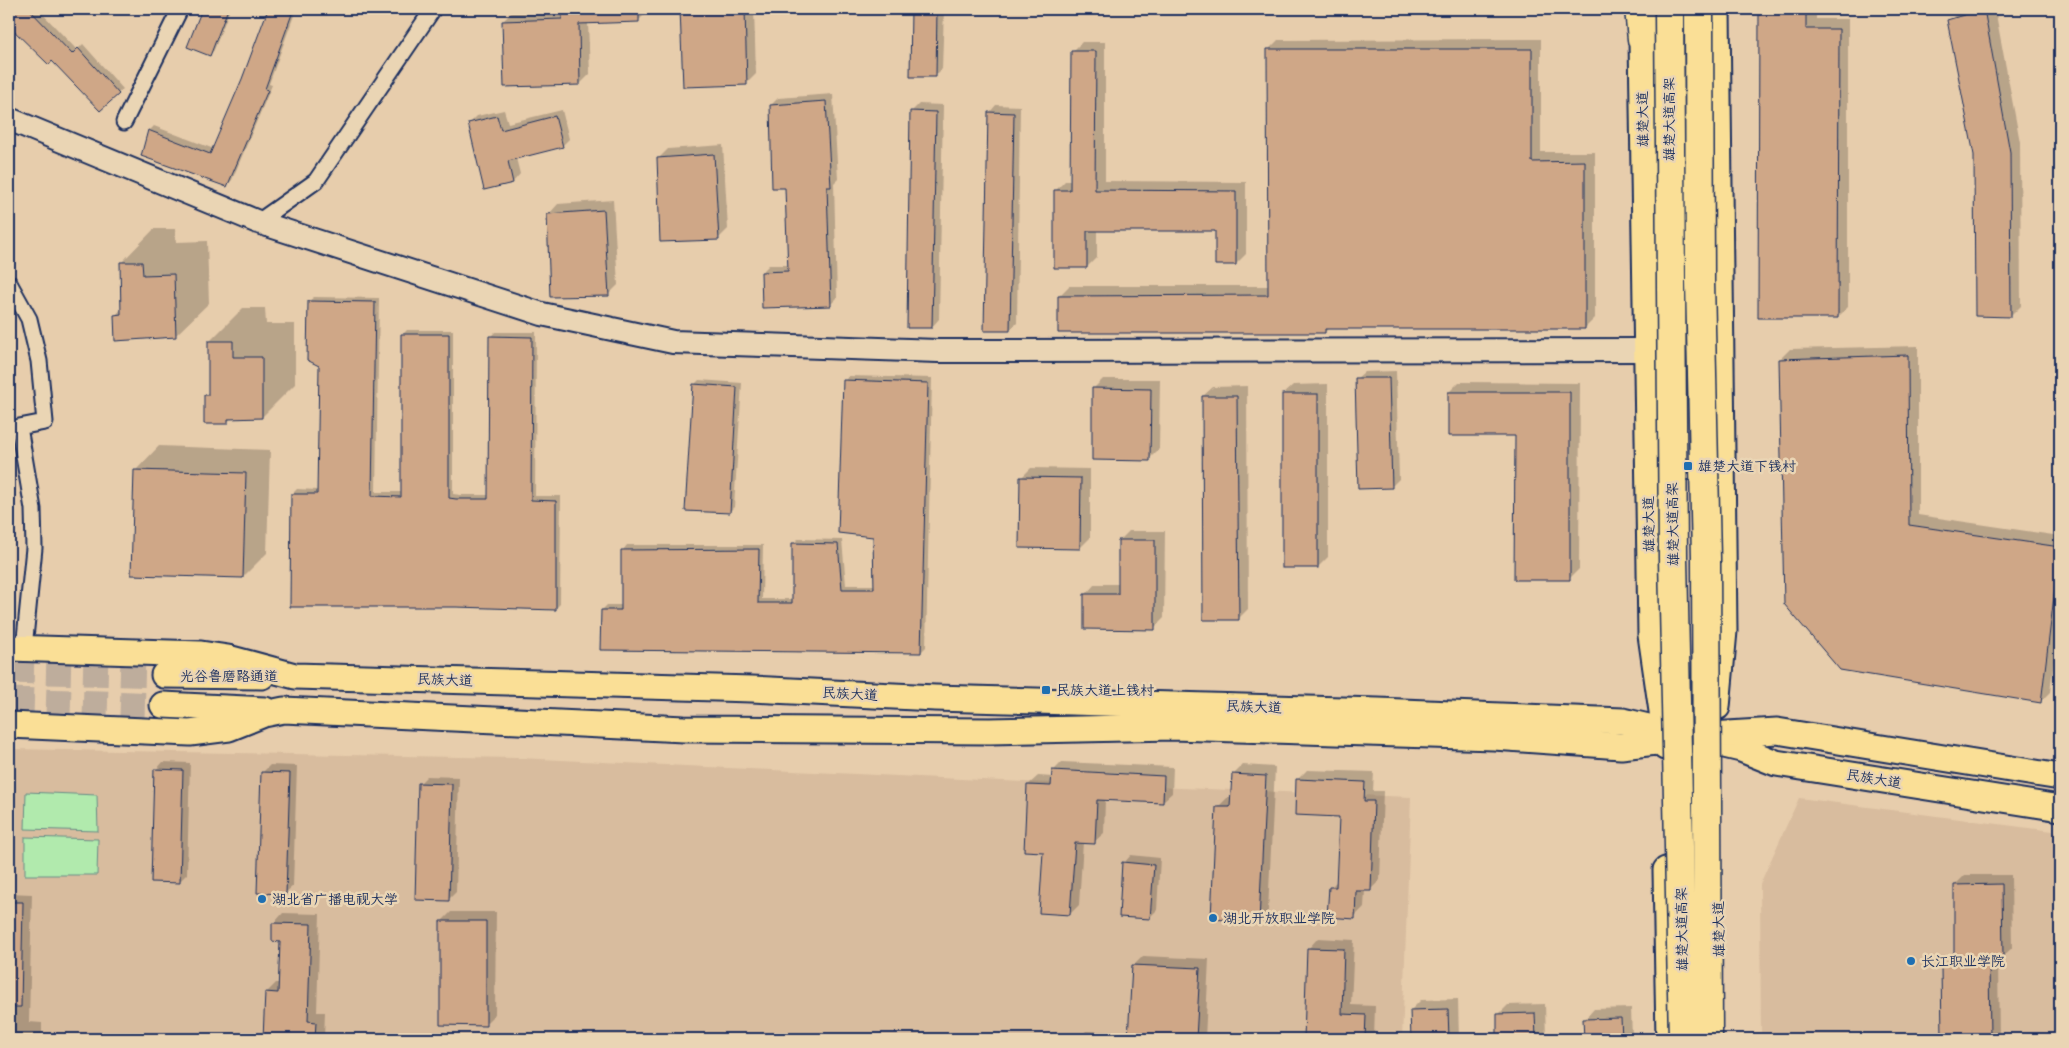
<svg xmlns="http://www.w3.org/2000/svg" width="2069" height="1048" viewBox="0 0 2069 1048" font-family="Sriracha,'LXGW WenKai TC',sans-serif">
	<style>
		.built { fill: #d8bc9e }
		.green { fill: #b1eaad; stroke: #668c86 }
		.shadow { fill: #0003 }
		.building { fill: #cfa787; stroke: #1b2f5e }
		.lines { fill: none; stroke-linecap: round; stroke-linejoin: round }
		.primary-tunnel { stroke: #bead9c; stroke-width: 25; stroke-dasharray: 25 12; stroke-linecap: butt }
		.street-casing { stroke: #1b2f5e; stroke-width: 19 }
		.secondary-casing { stroke: #1b2f5e; stroke-width: 26 }
		.primary-casing { stroke: #1b2f5e; stroke-width: 29 }
		.highway-casing { stroke: #1b2f5e; stroke-width: 31 }
		.street { stroke: #ead5b4; stroke-width: 15 }
		.secondary { stroke: #ead5b4; stroke-width: 22 }
		.primary { stroke: #fadf96; stroke-width: 25 }
		.highway { stroke: #fadf96; stroke-width: 28 }
		.highway-bridge-casing { stroke: #1b2f5e; stroke-width: 31; stroke-linecap: butt }
		.highway-bridge { stroke: #fadf96; stroke-width: 28 }
		.poi-dot { fill: #1f6fb2; stroke: #ead5b4; stroke-width: 2 }
		.labels { text-anchor: middle; dominant-baseline: central; stroke-width: 5; stroke-linejoin: round; paint-order: stroke }
		.street-label { font-size: 14px; fill: #1b2f5e; stroke: #ead5b4 }
		.poi-label { font-size: 14px; fill: #1b2f5e; stroke: #ead5b4; text-anchor: start }
	</style>
	<rect width="100%" height="100%" fill="#e7cdac"/>
	<filter id="ink" filterUnits="userSpaceOnUse"><feTurbulence type="fractalNoise" baseFrequency=".02" numOctaves="2"/><feDisplacementMap in="SourceGraphic" scale="10" xChannelSelector="R" yChannelSelector="G"/><feConvolveMatrix kernelMatrix="1 2 1 2 8 2 1 2 1" color-interpolation-filters="sRGB"/></filter>
	<g filter="url(#ink)">
		<g class="built">
			<path d="M9 749 519 758 1024 782 1411 797 1402 1039H9Z"/>
			<path d="M1799 798 2060 832V1039H1761L1760 884Z"/>
		</g>
		<g class="green">
			<path d="M26 792 97 795 98 831 25 829Z"/>
			<path d="M25 837 98 839 97 875H25Z"/>
		</g>
		<g class="shadow">
			<path d="M9 9H38L77 50 83 44 123 89 118 93 53 60 49 63 9 24Z"/>
			<path d="M143 9H154L149 14Z"/>
			<path d="M203 9H230L214 50 210 55 189 47Z"/>
			<path d="M269 9 296 10 269 84 272 85 232 180 227 185 149 131 154 126 214 149 243 80Z"/>
			<path d="M563 9H648V11L638 21 588 22 590 74 580 84 503 21 513 11Z"/>
			<path d="M754 9 756 74 746 84 682 10Z"/>
			<path d="M912 9H944L942 69 935 76H911Z"/>
			<path d="M1760 9H1816V19H1848V307L1838 317H1760Z"/>
			<path d="M1966 9H1995L2020 142 2021 306 2011 316 1949 21 1959 11Z"/>
			<path d="M1541 39V152H1595V318L1585 328H1329L1325 332 1059 296 1069 286H1269L1268 50 1278 40Z"/>
			<path d="M1082 42H1105V181L1246 182V254L1236 264 1216 230 1097 229V257L1087 267 1055 191 1065 181H1072V52Z"/>
			<path d="M833 94 838 179 834 183 837 298 830 305 762 272 769 265H789L786 187 771 105 778 98Z"/>
			<path d="M919 104 943 105 939 319 932 327 911 112Z"/>
			<path d="M996 105 1020 106 1017 323 1010 330 989 113Z"/>
			<path d="M504 110 508 123 562 110 569 139 562 146 516 158 520 174 513 182 469 124 477 116Z"/>
			<path d="M723 145 728 229 718 239 658 159 668 149Z"/>
			<path d="M613 200 618 285 608 295 549 214 558 204Z"/>
			<path d="M154 229H175L176 242 207 241 209 303 175 336 116 315 122 308 121 263Z"/>
			<path d="M314 297 379 298 376 492H402V335L407 330H453V494L461 495H489L490 337 495 332H536L535 496H561L560 604 555 609 292 494 297 489 318 490 320 366 309 301Z"/>
			<path d="M243 308H265L266 324H295V384L262 417H232L227 423 205 395 210 391 209 342Z"/>
			<path d="M1918 346V515L2060 536V613L2050 692 2040 702 1780 359 1790 349Z"/>
			<path d="M1396 371 1399 479 1391 487 1356 379 1364 372Z"/>
			<path d="M849 376 932 378 926 647 921 652 602 610 607 605H622L623 550 627 545H763L762 599H793V544L798 539 842 540 846 585H875L874 536 844 381Z"/>
			<path d="M1103 379H1160L1159 449 1149 459 1093 389Z"/>
			<path d="M699 380 742 383 734 507 729 512 694 385Z"/>
			<path d="M1459 382 1580 383 1579 569 1569 579 1516 435 1449 392Z"/>
			<path d="M1328 384V557L1318 567 1283 394 1293 385Z"/>
			<path d="M1247 386 1248 609 1238 619 1203 396 1213 387Z"/>
			<path d="M159 446 270 450 267 553 243 577 136 470Z"/>
			<path d="M1031 468 1090 469V538L1080 548 1021 478Z"/>
			<path d="M1129 531H1165L1164 618 1154 628 1086 594 1095 584H1119V541Z"/>
			<path d="M163 762 190 763 187 874 179 882 156 770Z"/>
			<path d="M1062 762 1173 767 1172 793 1162 802 1105 800 1104 833 1094 842H1083L1079 905 1070 914 1044 851 1028 785 1038 776 1053 777V771Z"/>
			<path d="M270 765 297 766 293 886 285 893 262 773Z"/>
			<path d="M1243 765 1275 767 1268 911 1258 920 1218 807 1228 797H1232L1233 775Z"/>
			<path d="M1307 770 1374 772 1373 791H1383L1380 880 1370 890H1365L1364 907 1354 917 1330 888 1338 880 1340 816 1297 780Z"/>
			<path d="M427 776 459 777 456 892 448 900 419 784Z"/>
			<path d="M1131 855 1160 858 1157 910 1149 918 1124 863Z"/>
			<path d="M1965 875H2011L2012 948 2002 957 1998 958 1999 1039H1943L1942 966 1952 956H1956L1955 885Z"/>
			<path d="M9 893 32 894 29 1022 42 1023V1039H9Z"/>
			<path d="M451 912H496L495 1014 485 1024 441 922Z"/>
			<path d="M283 913 320 914 317 1012H325L324 1039H264L266 993 276 983H280L281 941 274 923Z"/>
			<path d="M1318 938 1354 940 1351 1005 1375 1006 1374 1039H1305L1309 948Z"/>
			<path d="M1143 956 1209 959 1205 1039H1078L1086 1031 1130 1033 1133 966Z"/>
			<path d="M1458 999 1459 1039H1412L1411 1010 1421 1000Z"/>
			<path d="M1545 1004 1546 1039H1499L1498 1015 1508 1005Z"/>
			<path d="M1631 1008 1632 1039H1585V1019L1594 1009Z"/>
		</g>
		<g class="building">
			<path d="M9 9H29L72 54 78 48 119 94 100 111 52 61 49 65 9 26Z"/>
			<path d="M202 9H228L210 56 187 47Z"/>
			<path d="M268 9H276L292 14 265 89 268 90 227 187 141 156 148 130 210 154 242 79Z"/>
			<path d="M562 9H639V22L579 24 580 85 504 87 502 21 562 19Z"/>
			<path d="M680 9H745L747 85 683 87Z"/>
			<path d="M911 9H937L936 77H910Z"/>
			<path d="M1759 9H1806V29H1839L1838 318H1758Z"/>
			<path d="M1984 9 2010 152 2011 317 1975 316 1974 155 1947 20Z"/>
			<path d="M1267 49H1532V162L1585 161V329H1325V333H1058V296L1268 295Z"/>
			<path d="M1071 51H1096L1095 190 1236 191V265H1215V231H1087V268H1054V190H1070Z"/>
			<path d="M826 101 831 187H827L831 306 762 308 761 272 788 271 785 188H772L770 105Z"/>
			<path d="M910 111 936 112 932 328H907Z"/>
			<path d="M988 112 1014 113 1010 331H984Z"/>
			<path d="M497 116 501 130 555 116 563 147 508 161 513 183 484 190 468 123Z"/>
			<path d="M714 154 719 240 660 242 657 158Z"/>
			<path d="M604 210 609 296 550 297 547 214Z"/>
			<path d="M120 262H142L143 275 174 274 176 337 115 341 114 315 121 314Z"/>
			<path d="M308 301 375 302 372 496 401 497V334H449V498L456 499H488L489 336 532 337 531 500 556 501V610L456 607H290L291 494H317L319 366 307 360Z"/>
			<path d="M208 341H233V357H262V418L228 419V424H204V395H208Z"/>
			<path d="M1908 355 1909 525 2060 547 2041 703 1840 670 1784 604 1779 359Z"/>
			<path d="M1355 378H1389L1392 488 1358 489Z"/>
			<path d="M843 380 928 383 921 653 600 650 601 610H621V550L759 549 758 603H792V543L838 544 842 589H874L873 537 838 533Z"/>
			<path d="M693 384 737 387 730 513 685 511Z"/>
			<path d="M1092 388 1151 389 1150 461 1092 460Z"/>
			<path d="M1448 392H1570V580H1514L1515 436H1448Z"/>
			<rect x="1282" y="394" width="36" height="174"/>
			<path d="M1202 396H1237L1239 620H1203Z"/>
			<path d="M134 470 246 473 243 578 131 575Z"/>
			<path d="M1020 477 1081 478 1080 549 1019 548Z"/>
			<path d="M1118 540H1155V630L1084 629V594H1118Z"/>
			<path d="M154 769 183 770 180 883 151 882Z"/>
			<path d="M1052 770 1164 776 1163 803 1097 800 1095 844 1075 843 1070 915 1039 913 1043 852 1024 851 1027 785 1051 786Z"/>
			<path d="M261 772 290 773 286 894 257 893Z"/>
			<path d="M1232 774 1266 776 1259 922 1211 919 1216 807H1230Z"/>
			<path d="M1296 779 1365 782 1364 801H1374L1371 891H1356L1355 919 1327 917 1329 887H1336L1339 817 1295 815Z"/>
			<path d="M418 783 452 784 449 901 415 900Z"/>
			<path d="M1122 862 1154 865 1150 919 1119 917Z"/>
			<path d="M2002 884 2003 959H1989L1990 1039H1942L1941 965H1954V885Z"/>
			<path d="M9 902H23L21 1007H9Z"/>
			<path d="M440 921H486V1026L440 1025Z"/>
			<path d="M272 923 311 924 308 1021 316 1022 315 1039H263L265 992 278 993 280 942 272 941Z"/>
			<path d="M1307 948 1344 949 1342 1014 1366 1015 1365 1039H1304Z"/>
			<path d="M1132 965 1200 968 1196 1039H1128Z"/>
			<path d="M1448 1009 1449 1039H1411L1410 1010Z"/>
			<path d="M1535 1013 1536 1039H1497V1014Z"/>
			<path d="M1621 1018 1622 1039H1584L1583 1019Z"/>
		</g>
		<g class="lines">
			<g class="primary-tunnel">
				<path d="M9 671 164 675"/>
				<path d="M9 700 163 705"/>
			</g>
			<g class="street-casing">
				<g id="street">
					<path d="M124 122 180 9"/>
					<path d="M258 222 316 181 433 9"/>
					<path d="M9 283 29 319 39 361 45 422 19 427 33 509 34 548 24 648"/>
				</g>
			</g>
			<g class="secondary-casing">
				<path id="secondary" d="M9 119 258 222 542 314 673 342 938 351 1647 350"/>
			</g>
			<g class="primary-casing">
				<g id="primary">
					<path d="M1717 9 1724 631 1717 707"/>
					<path d="M1645 19 1642 39 1651 635 1665 732V747"/>
					<path d="M9 648 201 654 228 658 295 676 752 689 935 698 1378 711 1623 721 1741 749 1776 763 2060 808"/>
					<path d="M164 675 262 676"/>
					<path d="M163 705 265 710"/>
					<path d="M9 725 190 733 229 728 264 714 284 710 684 729 990 731 1173 727 1494 737 1621 746 1674 740"/>
					<path d="M1711 735 1777 731 2060 777"/>
					<path d="M1666 870 1669 1039"/>
				</g>
			</g>
			<g class="highway-casing">
				<path id="highway" d="M1639 9 1642 39"/>
			</g>
			<use href="#street" class="street"/>
			<use href="#secondary" class="secondary"/>
			<use href="#primary" class="primary"/>
			<use href="#highway" class="highway"/>
			<g class="highway-bridge-casing">
				<g id="highway-bridge">
					<path d="M1669 9 1673 558 1683 1039"/>
					<path d="M1699 9 1700 281 1706 558 1708 1039"/>
				</g>
			</g>
			<use href="#highway-bridge" class="highway-bridge"/>
		</g>
	</g>
	<g class="poi-dot">
		<rect x="1683" y="461" width="10" height="10" rx="2.5"/>
		<rect x="1041" y="685" width="10" height="10" rx="2.5"/>
		<circle cx="262" cy="899" r="5"/>
		<circle cx="1213" cy="918" r="5"/>
		<circle cx="1911" cy="961" r="5"/>
	</g>
	<g class="labels">
		<g class="street-label">
			<text transform="translate(1643 119) rotate(-91)">雄楚大道</text>
			<text transform="translate(1669 119) rotate(-90)">雄楚大道高架</text>
			<text transform="translate(1649 524) rotate(-91)">雄楚大道</text>
			<text transform="translate(1673 524) rotate(-91)">雄楚大道高架</text>
			<text x="229" y="676">光谷鲁磨路通道</text>
			<text transform="translate(445 680) rotate(2)">民族大道</text>
			<text transform="translate(850 694) rotate(3)">民族大道</text>
			<text transform="translate(1254 707) rotate(2)">民族大道</text>
			<text transform="translate(1874 779) rotate(9)">民族大道</text>
			<text transform="translate(1682 929) rotate(-91)">雄楚大道高架</text>
			<text transform="translate(1719 929) rotate(-91)">雄楚大道</text>
		</g>
		<g class="poi-label">
			<text x="1698" y="466">雄楚大道下钱村</text>
			<text x="1056" y="690">民族大道上钱村</text>
			<text x="272" y="899">湖北省广播电视大学</text>
			<text x="1223" y="918">湖北开放职业学院</text>
			<text x="1921" y="961">长江职业学院</text>
		</g>
	</g>
	<rect width="2069" height="1048" fill="none" stroke="#ead5b4" stroke-width="30"/>
	<rect x="15" y="15" width="2039" height="1018" fill="none" stroke="#1b2f5e" stroke-width="2" filter="url(#ink)"/>
</svg>
